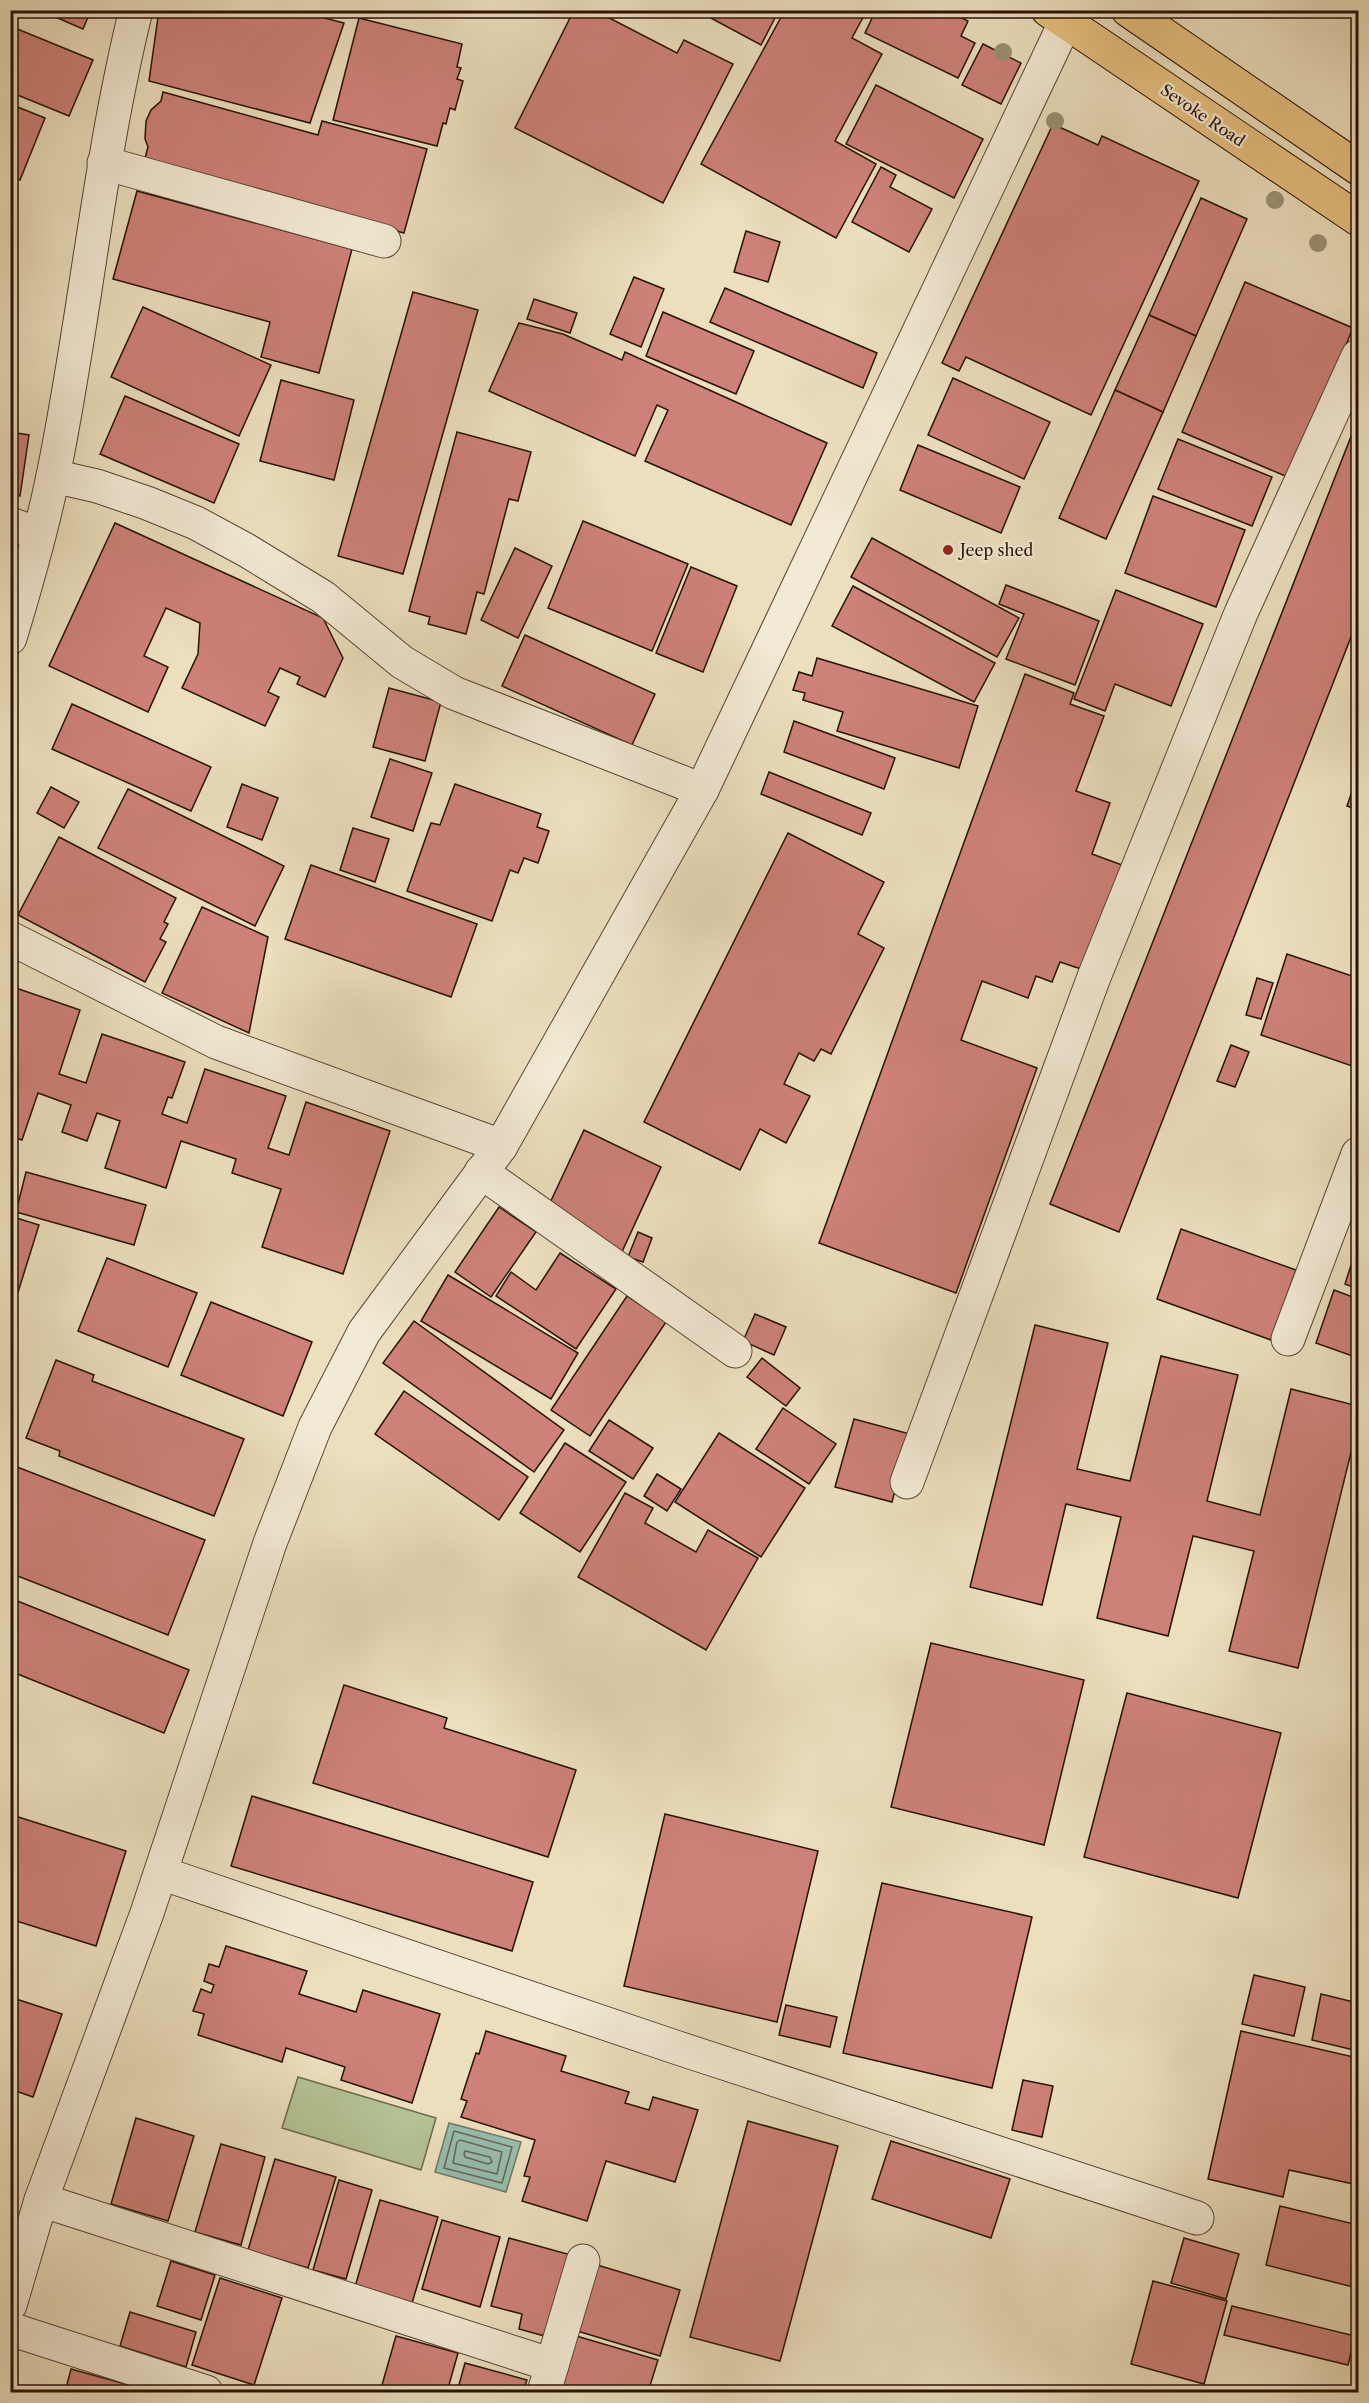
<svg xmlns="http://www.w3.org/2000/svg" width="1369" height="2403" viewBox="0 0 1369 2403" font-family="'Libre Caslon Text',serif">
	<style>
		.green { fill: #b4c294; stroke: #6e6a4e; stroke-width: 1.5 }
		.water { fill: #99bdad; stroke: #6c786b; stroke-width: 1.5 }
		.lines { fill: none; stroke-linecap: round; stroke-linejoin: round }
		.shore { stroke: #60675a; stroke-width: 1.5 }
		.building { fill: #cd8178; stroke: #281107; stroke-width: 1.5 }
		.minor-casing { stroke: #594435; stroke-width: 35 }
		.major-casing { stroke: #281107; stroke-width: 35 }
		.minor { stroke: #f3ead5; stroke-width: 33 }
		.major { stroke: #e6c07f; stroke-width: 33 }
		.tree { fill: #9b9074 }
		.poi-dot { fill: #8f2418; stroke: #f3ead5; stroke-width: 2 }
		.labels { text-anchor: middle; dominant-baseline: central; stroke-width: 4.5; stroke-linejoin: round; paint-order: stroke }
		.street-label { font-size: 16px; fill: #281107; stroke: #f3ead5 }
		.poi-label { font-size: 16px; fill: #281107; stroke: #f3ead5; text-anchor: start }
	</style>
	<rect width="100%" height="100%" fill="#ecdfbe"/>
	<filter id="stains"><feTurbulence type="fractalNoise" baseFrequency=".00333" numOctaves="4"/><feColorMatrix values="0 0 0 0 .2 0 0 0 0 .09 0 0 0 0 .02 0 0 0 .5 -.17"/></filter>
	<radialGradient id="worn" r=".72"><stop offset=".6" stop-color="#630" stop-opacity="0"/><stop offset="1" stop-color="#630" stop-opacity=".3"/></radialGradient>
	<path class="green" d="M298 2077 436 2118 421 2170 282 2128Z"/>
	<path class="water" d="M449 2123 521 2142 506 2192 435 2172Z"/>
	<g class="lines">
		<g class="shore">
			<path d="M454 2131 512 2147 502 2183 444 2168Z"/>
			<path d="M460 2140 502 2152 497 2174 453 2163 457 2142Z"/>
			<path d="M465 2151 490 2157 492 2162 488 2164 465 2157 464 2154Z"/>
		</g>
	</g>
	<g class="building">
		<path d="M39 10H91L83 29Z"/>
		<path d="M159 10H294L344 23 310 123 149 81Z"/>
		<path d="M574 10H594L677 53 684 40 733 64 663 203 515 128Z"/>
		<path d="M696 10H779L761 45Z"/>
		<path d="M785 10H867L852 38 882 54 835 141 876 164 836 238 701 164Z"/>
		<path d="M876 10H946L968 21 961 36 975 43 958 78 865 33Z"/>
		<path d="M359 18 462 44 457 67 461 68 457 79 463 81 455 110 450 108 446 124 443 123 437 146 333 120Z"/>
		<path d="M10 26 93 60 69 116 10 92Z"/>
		<path d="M983 44 1021 63 1001 104 962 85Z"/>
		<path d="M876 85 983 139 954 198 846 144Z"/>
		<path d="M163 92 318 135 322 121 427 149 404 233 144 162 148 147 145 139 146 121 151 110 161 101Z"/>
		<path d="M10 104 45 118 20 180 10 176Z"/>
		<path d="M1053 124 1098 145 1102 136 1199 181 1091 415 966 357 959 371 942 363Z"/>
		<path d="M881 167 896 175 890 187 932 209 909 252 852 222Z"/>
		<path d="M137 191 352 249 319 373 261 357 270 322 113 279Z"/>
		<path d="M1201 198 1247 219 1196 336 1149 315Z"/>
		<path d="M746 231 780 242 768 282 734 272Z"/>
		<path d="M634 277 664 289 641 347 610 334Z"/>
		<path d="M1245 282 1353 328 1290 478 1182 432Z"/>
		<path d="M725 288 877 353 863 388 710 322Z"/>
		<path d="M413 292 478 310 403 574 338 556Z"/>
		<path d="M534 299 577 313 570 333 527 319Z"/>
		<path d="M143 307 271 365 239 436 111 377Z"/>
		<path d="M663 312 754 351 736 394 646 356Z"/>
		<path d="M1149 315 1196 336 1163 412 1115 390Z"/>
		<path d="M519 323 563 334 622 360 625 352 827 443 791 525 645 461 668 410 657 405 635 456 489 391Z"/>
		<path d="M953 378 1050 422 1024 479 928 435Z"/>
		<path d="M281 380 354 400 334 480 260 461Z"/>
		<path d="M1115 390 1163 412 1106 539 1059 518Z"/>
		<path d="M125 396 239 444 214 503 100 454Z"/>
		<path d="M10 432 29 435 20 496 10 493Z"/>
		<path d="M457 432 531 452 518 501 509 499 484 594 477 592 466 634 428 624 430 617 409 611Z"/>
		<path d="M1352 434 1358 436V619L1119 1232 1050 1204Z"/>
		<path d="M1178 439 1272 477 1252 526 1158 489Z"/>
		<path d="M918 445 1020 487 1001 533 900 490Z"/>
		<path d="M1153 496 1245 530 1216 607 1125 573Z"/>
		<path d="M583 521 688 564 652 651 548 608Z"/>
		<path d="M115 523 323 618 343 658 325 697 297 684 300 677 280 668 268 692 279 697 265 726 182 688 198 654 200 623 166 608 144 656 168 667 148 712 49 666Z"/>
		<path d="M872 538 1019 618 997 657 851 577Z"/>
		<path d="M515 548 552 566 518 638 481 620Z"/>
		<path d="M691 567 737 586 703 672 656 653Z"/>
		<path d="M1006 585 1099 621 1075 685 1006 659 1024 614 999 604Z"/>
		<path d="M853 586 995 663 974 702 832 626Z"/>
		<path d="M1116 590 1203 624 1171 706 1115 684 1105 711 1074 699Z"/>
		<path d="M525 635 655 694 632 745 502 686Z"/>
		<path d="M817 658 978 706 959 768 837 731 843 712 803 700 805 693 793 690 799 672 812 676Z"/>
		<path d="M1025 674 1074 693 1070 704 1104 716 1076 791 1110 803 1092 854 1122 865 1084 970 1060 962 1052 982 1036 976 1028 998 982 981 961 1040 1037 1068 956 1293 819 1243Z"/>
		<path d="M389 688 441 702 425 761 373 747Z"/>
		<path d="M72 704 211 767 191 811 52 749Z"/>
		<path d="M794 721 895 758 884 789 784 752Z"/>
		<path d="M390 759 432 773 413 831 371 817Z"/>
		<path d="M769 772 871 813 862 835 761 794Z"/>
		<path d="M1358 774V810L1347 806Z"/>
		<path d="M242 784 278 798 262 840 227 827Z"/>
		<path d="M455 784 541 814 537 827 549 831 538 863 524 858 518 873 510 870 492 921 407 891 431 823 440 825Z"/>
		<path d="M51 787 79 802 64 828 37 813Z"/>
		<path d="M128 789 284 866 255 926 98 848Z"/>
		<path d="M353 828 389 839 375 882 340 870Z"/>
		<path d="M788 833 884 882 858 934 884 948 831 1054 821 1049 814 1061 799 1053 784 1084 810 1096 786 1143 760 1129 740 1170 644 1122Z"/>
		<path d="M59 837 176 898 164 922 168 924 160 939 166 942 145 982 18 915Z"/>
		<path d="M311 865 477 924 451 997 285 939Z"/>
		<path d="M202 907 268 937 249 1033 162 993Z"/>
		<path d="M1287 954 1358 978V1068L1261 1035Z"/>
		<path d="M1257 978 1273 983 1261 1019 1246 1015Z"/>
		<path d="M10 986 80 1010 59 1074 86 1083 102 1034 185 1062 172 1098 168 1097 162 1114 187 1123 205 1069 286 1096 268 1148 289 1155 306 1102 390 1131 343 1274 262 1247 281 1189 232 1173 236 1159 181 1141 166 1188 105 1168 120 1121 97 1113 87 1141 62 1132 71 1105 38 1093 22 1140 10 1136Z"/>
		<path d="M1231 1045 1249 1052 1235 1087 1217 1081Z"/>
		<path d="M584 1130 661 1167 620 1256 549 1205Z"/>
		<path d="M26 1172 146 1205 134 1245 16 1212Z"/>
		<path d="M499 1207 536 1232 491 1297 455 1272Z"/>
		<path d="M10 1216 39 1225 14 1305 10 1304Z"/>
		<path d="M1181 1229 1296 1270 1271 1340 1157 1299Z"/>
		<path d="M638 1232 652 1238 643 1262 628 1257Z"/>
		<path d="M1358 1243V1289L1345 1284Z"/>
		<path d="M560 1253 616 1289 576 1349 496 1296 511 1272 536 1290Z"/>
		<path d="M107 1258 197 1293 168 1367 78 1331Z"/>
		<path d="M448 1275 578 1353 551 1399 421 1321Z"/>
		<path d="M1334 1290 1358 1299V1358L1316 1343Z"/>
		<path d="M627 1296 666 1322 590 1436 551 1410Z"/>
		<path d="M211 1302 312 1342 283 1416 181 1375Z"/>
		<path d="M755 1314 786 1327 774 1355 743 1341Z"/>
		<path d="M414 1321 564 1430 534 1472 383 1363Z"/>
		<path d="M1035 1325 1108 1343 1077 1469 1130 1481 1161 1356 1238 1375 1207 1501 1260 1515 1291 1389 1358 1406V1424L1298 1668 1229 1651 1254 1551 1193 1536 1168 1636 1097 1618 1121 1517 1066 1504 1042 1605 970 1587Z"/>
		<path d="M762 1358 800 1388 786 1406 747 1377Z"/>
		<path d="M56 1360 94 1375 92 1381 244 1439 214 1516 59 1456 60 1451 26 1438Z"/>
		<path d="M404 1391 528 1477 499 1520 375 1434Z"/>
		<path d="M783 1408 836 1444 809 1484 756 1449Z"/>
		<path d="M854 1419 910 1434 892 1502 835 1487Z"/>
		<path d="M609 1420 653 1448 633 1479 589 1451Z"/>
		<path d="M719 1433 805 1488 761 1557 675 1502Z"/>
		<path d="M565 1443 626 1482 580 1552 520 1513Z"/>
		<path d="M12 1465 205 1540 168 1635 10 1573Z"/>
		<path d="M657 1474 681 1489 667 1511 644 1496Z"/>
		<path d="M625 1493 653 1508 645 1523 696 1552 708 1530 758 1558 706 1650 578 1577Z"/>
		<path d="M10 1598 189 1670 164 1733 10 1671Z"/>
		<path d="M931 1643 1084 1680 1044 1845 891 1807Z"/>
		<path d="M344 1685 447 1718 444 1728 576 1770 548 1857 313 1783Z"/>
		<path d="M1127 1693 1281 1733 1238 1898 1084 1857Z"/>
		<path d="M252 1796 533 1882 512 1951 231 1866Z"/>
		<path d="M665 1814 818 1851 777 2022 624 1986Z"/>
		<path d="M15 1816 126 1851 96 1946 10 1919V1831Z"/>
		<path d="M882 1883 1032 1917 992 2088 843 2053Z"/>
		<path d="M226 1946 307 1971 299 1994 356 2012 363 1990 440 2014 412 2103 341 2080 345 2067 286 2048 282 2062 198 2035 204 2014 193 2011 201 1989 211 1993 214 1985 204 1981 209 1964 219 1967Z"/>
		<path d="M1254 1975 1305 1987 1294 2036 1242 2024Z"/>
		<path d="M1321 1994 1358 2003V2051L1312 2040Z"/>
		<path d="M10 1997 62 2014 33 2097 10 2089Z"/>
		<path d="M786 2005 837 2017 830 2047 779 2035Z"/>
		<path d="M486 2031 566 2056 561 2071 629 2092 625 2103 649 2110 653 2097 698 2110 675 2182 606 2161 587 2221 522 2201 530 2177 524 2176 535 2140 461 2117 467 2101 461 2099 476 2053 479 2054Z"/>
		<path d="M1241 2031 1358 2058V2185L1289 2170 1283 2197 1208 2179Z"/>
		<path d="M1023 2080 1053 2086 1042 2137 1012 2130Z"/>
		<path d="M136 2118 194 2136 168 2221 111 2204Z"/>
		<path d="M748 2121 838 2146 780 2361 690 2337Z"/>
		<path d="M891 2141 1010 2179 991 2238 872 2199Z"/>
		<path d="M221 2144 265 2157 241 2245 195 2232Z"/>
		<path d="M275 2159 336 2177 308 2268 248 2250Z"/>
		<path d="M339 2180 372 2190 346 2279 313 2270Z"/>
		<path d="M380 2200 438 2217 412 2303 355 2287Z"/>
		<path d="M1280 2206 1358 2225 1357 2288 1266 2265Z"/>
		<path d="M442 2220 500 2237 480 2307 422 2289Z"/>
		<path d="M509 2238 571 2255 548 2337 519 2329 522 2314 491 2306Z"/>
		<path d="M1184 2238 1239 2254 1226 2299 1171 2283Z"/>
		<path d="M171 2261 215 2275 201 2320 157 2306Z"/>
		<path d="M594 2264 680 2290 660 2356 574 2330Z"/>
		<path d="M220 2278 282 2298 254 2385 192 2365Z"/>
		<path d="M1153 2281 1227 2301 1204 2384 1131 2364Z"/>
		<path d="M1232 2306 1355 2336 1348 2365 1224 2335Z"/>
		<path d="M130 2312 196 2332 186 2367 120 2346Z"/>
		<path d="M573 2335 658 2360 648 2392H556Z"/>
		<path d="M396 2336 458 2353 447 2392H380Z"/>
		<path d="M465 2363 527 2380 523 2392H457Z"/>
		<path d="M71 2369 129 2385 127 2392H65Z"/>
	</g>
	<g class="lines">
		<g class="minor-casing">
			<g id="minor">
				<path d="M104 163 384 241"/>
				<path d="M53 476 97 486 147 503 196 523 246 550 323 597 402 662 454 693 702 790"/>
				<path d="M10 524 39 534"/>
				<path d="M10 638C26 585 42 530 53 476 85 321 98 164 136 10"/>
				<path d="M10 938 216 1042 501 1146"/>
				<path d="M481 1172 735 1351"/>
				<path d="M1288 1339 1358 1154"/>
				<path d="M907 1482 1094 977 1241 613 1358 356"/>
				<path d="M161 1873 678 2048 1197 2218"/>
				<path d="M41 2200 552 2365"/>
				<path d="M10 2305 41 2200 147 1913 270 1543 315 1427 364 1332 501 1146 702 790 1065 23"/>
				<path d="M10 2329 206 2392"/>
				<path d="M544 2392 583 2261"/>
			</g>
		</g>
		<g class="major-casing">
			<g id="major">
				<path d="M1048 10 1358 219"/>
				<path d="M1128 10 1358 168"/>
			</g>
		</g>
		<use href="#minor" class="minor"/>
		<use href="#major" class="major"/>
	</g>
	<g class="tree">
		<circle cx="1003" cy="52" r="9"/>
		<circle cx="1055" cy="121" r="9"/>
		<circle cx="1275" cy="200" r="9"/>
		<circle cx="1318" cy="243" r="9"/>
	</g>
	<circle class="poi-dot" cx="948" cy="550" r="6"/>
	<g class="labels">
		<g class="street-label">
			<text transform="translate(1203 115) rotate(34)">Sevoke Road</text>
		</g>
		<g class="poi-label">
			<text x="960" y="550">Jeep shed</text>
		</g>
	</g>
	<rect width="1369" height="2403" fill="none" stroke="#ecdfbe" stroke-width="36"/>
	<rect x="12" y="12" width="1345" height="2379" fill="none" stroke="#281107" stroke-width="3"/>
	<rect x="18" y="18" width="1333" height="2367" fill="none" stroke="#281107" stroke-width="1.5"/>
	<rect width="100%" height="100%" filter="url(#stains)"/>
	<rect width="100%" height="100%" fill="url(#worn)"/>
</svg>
